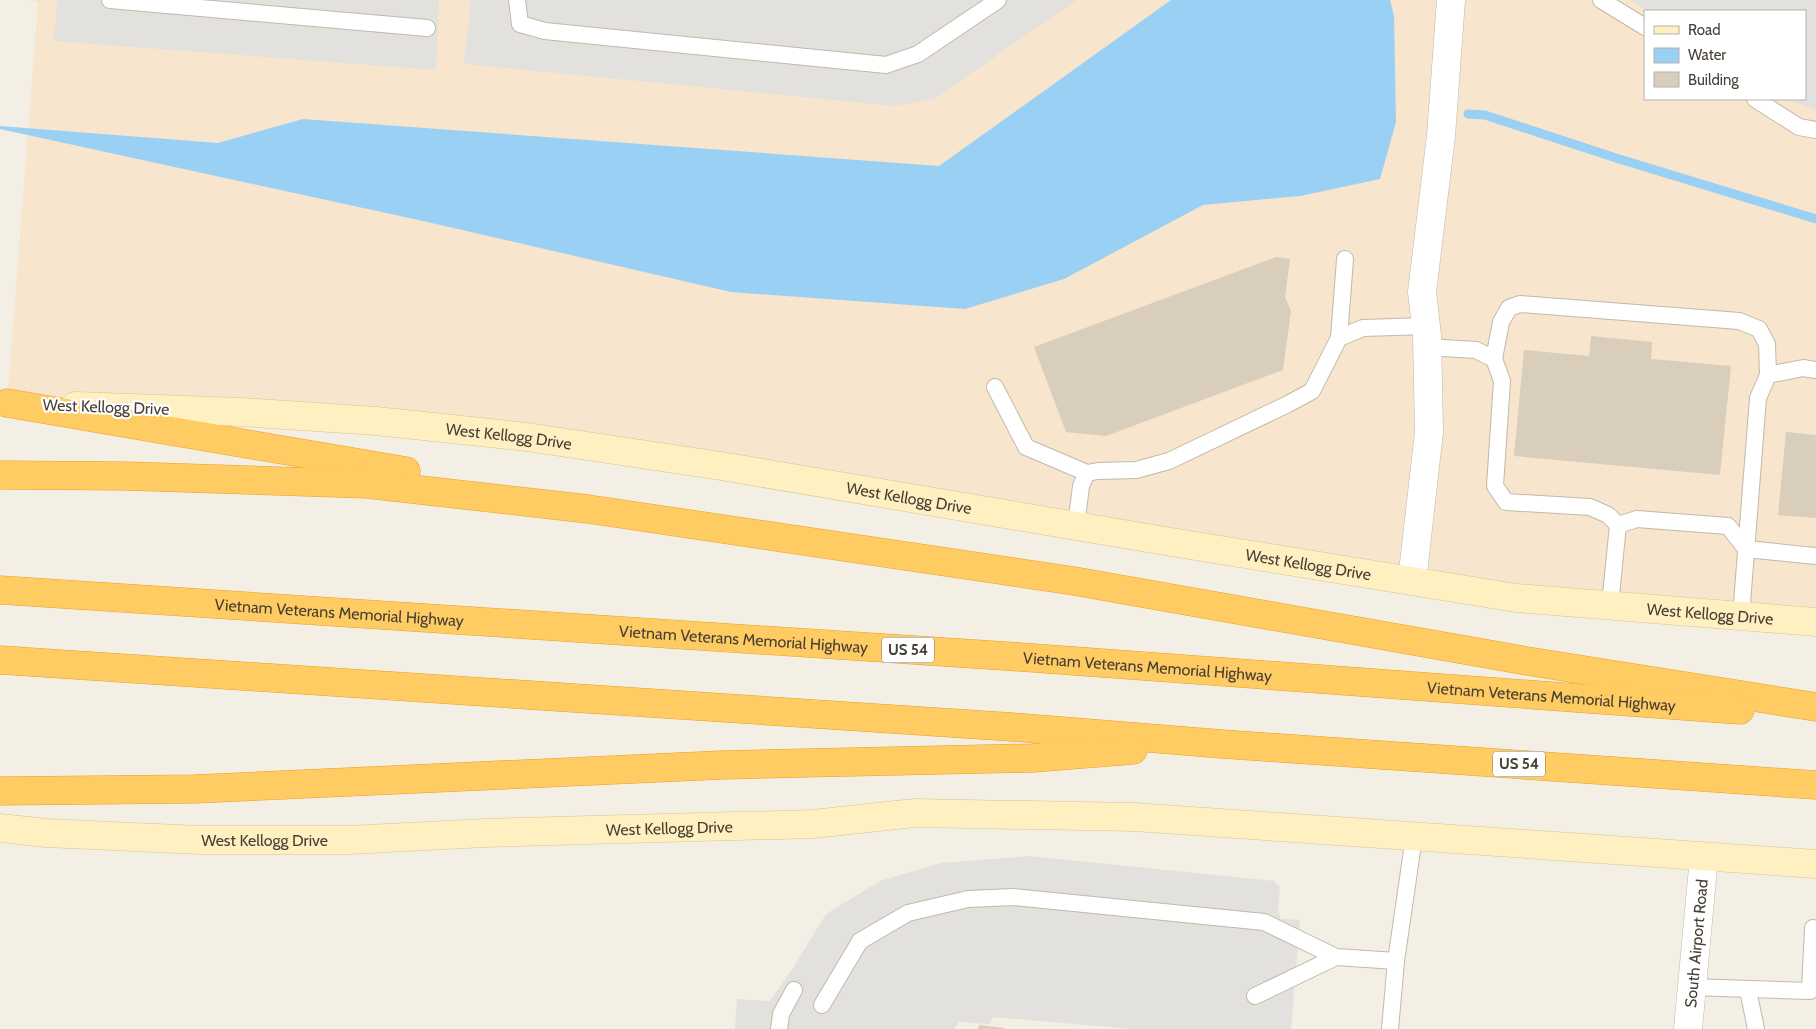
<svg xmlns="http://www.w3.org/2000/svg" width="1816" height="1029" viewBox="0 0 1816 1029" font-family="Cabin,sans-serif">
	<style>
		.commercial { fill: #f7e5cd; fill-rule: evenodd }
		.parking { fill: #e3e1dd }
		.water { fill: #9bd0f5 }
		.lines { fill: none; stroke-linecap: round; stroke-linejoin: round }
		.stream { stroke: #9bd0f5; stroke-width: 9 }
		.building { fill: #d9cdbb }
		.lane-casing { stroke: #c2b9a9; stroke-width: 18 }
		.street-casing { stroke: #c2b9a9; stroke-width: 29 }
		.secondary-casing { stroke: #d6c490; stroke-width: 29 }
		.highway-casing { stroke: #e8a229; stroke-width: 29 }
		.lane { stroke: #fff; stroke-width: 16 }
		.street { stroke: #fff; stroke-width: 28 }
		.secondary { stroke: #fff0c2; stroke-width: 28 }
		.highway { stroke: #ffcb63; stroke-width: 28 }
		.labels { text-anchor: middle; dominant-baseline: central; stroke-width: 4.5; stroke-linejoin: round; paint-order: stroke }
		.shield { fill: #fff; stroke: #7e7970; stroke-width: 1 }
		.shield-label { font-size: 15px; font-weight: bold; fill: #463f33 }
		.street-label { font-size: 16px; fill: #463f33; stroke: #fff }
	</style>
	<rect width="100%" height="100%" fill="#f3efe4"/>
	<path class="commercial" d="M26 0H1816V619L1516 598 721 466 7 403 38 2ZM1645 11H1805V99H1645Z"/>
	<g class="parking">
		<path d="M58 0H439L436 70 53 41Z"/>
		<path d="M471 0H1077L934 99 894 106 464 64Z"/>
		<path d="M1631 0H1816V110L1785 99H1805V11H1648Z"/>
		<path d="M1029 856 1274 881 1280 887 1278 910 1281 919 1300 920 1291 1029H1133L993 1017 989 1024 959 1022 954 1029H735L737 999 770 1001 793 968 826 914 880 881 941 863Z"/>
	</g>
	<path class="water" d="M1171 0H1390L1394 16 1396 122 1380 179 1300 196 1203 205 1064 279 965 309 731 292 423 221 0 129V126L218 143 303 119 939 166Z"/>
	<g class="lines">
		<path class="stream" d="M1468 114 1485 115 1616 158 1816 219"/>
	</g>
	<g class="building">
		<path d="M1276 257 1290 259 1285 297 1291 311 1283 370 1106 436 1066 432 1034 347Z"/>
		<path d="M1591 336 1652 342 1651 359 1731 366 1720 475 1514 456 1524 350 1589 356Z"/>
		<path d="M1786 432 1816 435V518L1778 515Z"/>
		<path d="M979 1025 1004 1028V1029H978Z"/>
	</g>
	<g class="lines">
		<g class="lane-casing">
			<g id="lane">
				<path d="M110 0 427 28"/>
				<path d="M517 0 520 24 545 31 886 65 918 54 998 0"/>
				<path d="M1601 0 1645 27"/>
				<path d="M1755 99 1799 127 1816 130"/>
				<path d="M1339 338 1345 259"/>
				<path d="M1427 347 1476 350 1494 359 1502 381 1495 486 1506 502 1590 507 1608 515 1618 525 1610 605"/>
				<path d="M1494 359 1501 322 1509 308 1520 304 1739 321 1759 329 1767 344 1768 375"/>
				<path d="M995 387 1026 447 1087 473"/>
				<path d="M1618 525 1637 519 1728 526 1746 549 1816 556"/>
				<path d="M1076 526 1081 486 1087 473 1098 471 1136 470 1169 461 1288 404 1312 391 1339 338 1363 328 1426 326"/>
				<path d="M1741 616 1758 398 1768 375 1803 368 1816 370"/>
				<path d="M1692 987 1810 991 1813 928 1816 929"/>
				<path d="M1748 990 1756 1029"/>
				<path d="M1255 996 1336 957"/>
				<path d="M822 1005 860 941 908 913 968 899 1013 897 1264 922 1336 957 1396 961"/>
				<path d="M779 1029 781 1014 794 990"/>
				<path d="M1390 1029 1396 961 1414 837"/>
			</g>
		</g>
		<g class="street-casing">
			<g id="street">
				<path d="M1412 581 1429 432 1427 335 1422 292 1441 136 1451 0"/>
				<path id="s1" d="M1688 1029 1704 857"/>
			</g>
		</g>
		<g class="secondary-casing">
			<g id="secondary">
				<path id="s2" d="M75 406 241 412 376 421 527 437 721 466 1159 540 1516 598 1816 622"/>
				<path id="s3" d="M0 828 46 833 200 840H349L485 833 813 824 915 813 1134 817 1816 864"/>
			</g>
		</g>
		<g class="highway-casing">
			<g id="highway">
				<path d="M7 403 406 471"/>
				<path d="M0 475 125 476 367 484 588 509 1074 581 1527 661 1816 707"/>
				<path id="s4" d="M0 590 1020 657 1740 710"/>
				<path d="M0 660 1012 727 1222 744 1816 785"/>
				<path d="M0 791 194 789 722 765 1033 758 1133 750"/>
			</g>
		</g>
		<use href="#lane" class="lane"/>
		<use href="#street" class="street"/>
		<use href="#secondary" class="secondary"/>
		<use href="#highway" class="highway"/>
	</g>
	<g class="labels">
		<g class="shield">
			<rect x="882" y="637.5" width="52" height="25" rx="4"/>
			<rect x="1493" y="751.5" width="52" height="25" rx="4"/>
		</g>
		<g class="shield-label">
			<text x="908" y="650">US 54</text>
			<text x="1519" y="764">US 54</text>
		</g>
		<g class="street-label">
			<text transform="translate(106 407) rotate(2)">West Kellogg Drive</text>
			<text stroke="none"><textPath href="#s2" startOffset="435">West Kellogg Drive</textPath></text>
			<text stroke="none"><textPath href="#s2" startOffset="840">West Kellogg Drive</textPath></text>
			<text stroke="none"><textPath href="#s2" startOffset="1245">West Kellogg Drive</textPath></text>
			<text stroke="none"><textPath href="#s4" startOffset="340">Vietnam Veterans Memorial Highway</textPath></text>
			<text stroke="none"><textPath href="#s2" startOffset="1650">West Kellogg Drive</textPath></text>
			<text stroke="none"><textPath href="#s4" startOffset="745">Vietnam Veterans Memorial Highway</textPath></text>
			<text stroke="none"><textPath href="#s4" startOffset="1150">Vietnam Veterans Memorial Highway</textPath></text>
			<text stroke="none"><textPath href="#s4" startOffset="1555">Vietnam Veterans Memorial Highway</textPath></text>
			<text stroke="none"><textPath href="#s3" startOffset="670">West Kellogg Drive</textPath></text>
			<text stroke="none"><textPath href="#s3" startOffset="265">West Kellogg Drive</textPath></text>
			<text stroke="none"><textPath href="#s1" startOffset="86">South Airport Road</textPath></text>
		</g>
	</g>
	<rect x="1644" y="10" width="162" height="90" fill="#ffffff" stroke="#b5b2ad"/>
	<rect x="1654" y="26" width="25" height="8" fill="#fff0c2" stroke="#b5b2ad"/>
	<text x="1688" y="35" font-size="15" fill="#463f33">Road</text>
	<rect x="1654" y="48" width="25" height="15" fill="#9bd0f5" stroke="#b5b2ad"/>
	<text x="1688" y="60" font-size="15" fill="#463f33">Water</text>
	<rect x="1654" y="72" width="25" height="15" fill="#d9cdbb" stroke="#b5b2ad"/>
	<text x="1688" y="85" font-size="15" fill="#463f33">Building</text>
</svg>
